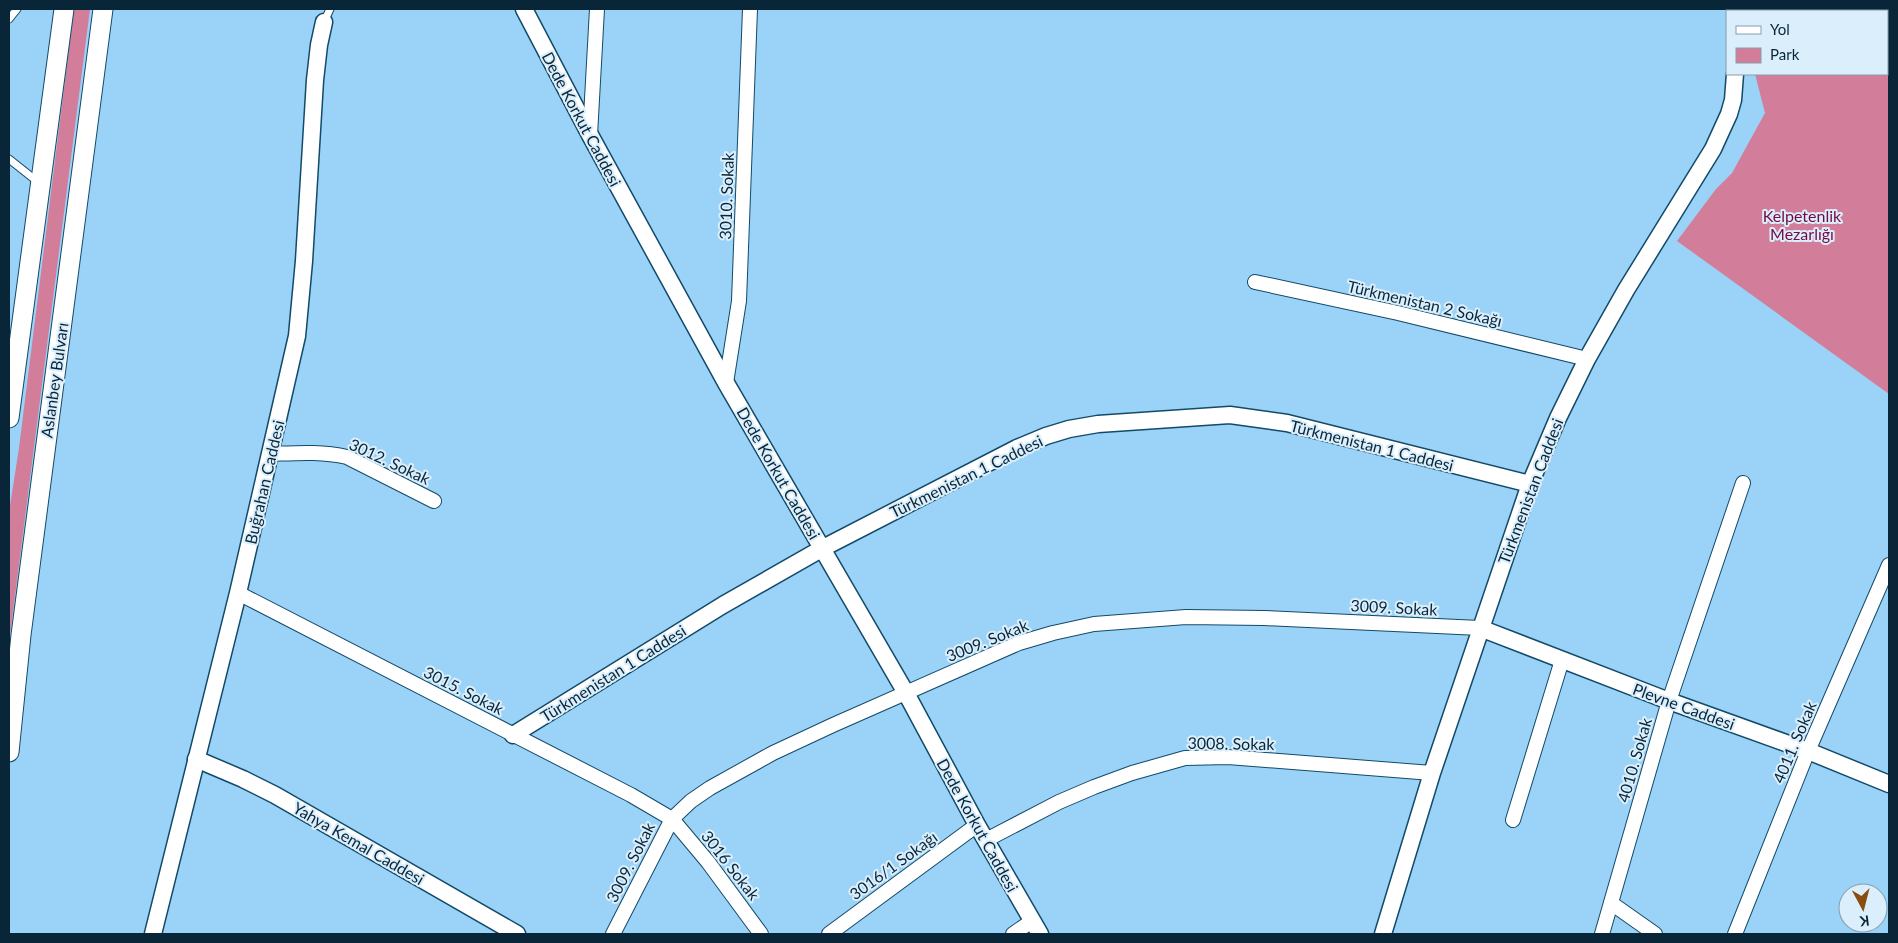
<svg xmlns="http://www.w3.org/2000/svg" width="1898" height="943" viewBox="0 0 1898 943" font-family="Lato,sans-serif">
	<style>
		.green { fill: #d27d9a }
		.lines { fill: none; stroke-linecap: round; stroke-linejoin: round }
		.service-casing { stroke: #124a69; stroke-width: 9 }
		.minor-casing { stroke: #124a69; stroke-width: 16 }
		.tertiary-casing { stroke: #124a69; stroke-width: 19 }
		.secondary-casing { stroke: #124a69; stroke-width: 21 }
		.service { stroke: #fff; stroke-width: 7 }
		.minor { stroke: #fff; stroke-width: 14 }
		.tertiary { stroke: #fff; stroke-width: 16 }
		.secondary { stroke: #fff; stroke-width: 19 }
		.labels { text-anchor: middle; dominant-baseline: central; stroke-width: 4; stroke-linejoin: round; paint-order: stroke }
		.street-label { font-size: 16px; fill: #082638; stroke: #daeefc }
		.park-label { font-size: 16px; fill: #790841; stroke: #daeefc }
	</style>
	<rect width="100%" height="100%" fill="#9bd2f7"/>
	<g class="green">
		<path d="M74 9H90L9 643V512L19 448Z"/>
		<path d="M1768 9H1889V394L1677 241 1716 189 1732 173 1765 113 1755 74H1887V11H1767Z"/>
	</g>
	<g class="lines">
		<g class="service-casing">
			<g id="service">
				<path d="M9 19 17 9"/>
				<path d="M324 22 330 9"/>
				<path d="M9 159 38 182"/>
			</g>
		</g>
		<g class="minor-casing">
			<g id="minor">
				<path d="M590 135 597 9"/>
				<path d="M1255 282 1398 313 1587 359"/>
				<path d="M726 383 739 301 750 9"/>
				<path d="M271 454C297 453 321 451 347 457L434 501"/>
				<path d="M238 593 631 795 672 819 708 862 761 934"/>
				<path d="M1513 820 1562 660"/>
				<path d="M986 840 1059 802 1094 787 1132 773 1185 758 1228 757 1432 773"/>
				<path d="M1611 903 1655 934"/>
				<path d="M613 934 672 819 691 801 710 788 773 753 833 725 1019 643 1053 633 1094 624 1186 617 1264 618 1480 628"/>
				<path d="M829 934 977 825"/>
				<path d="M1013 934 1032 921"/>
				<path d="M1602 934 1669 701 1743 483"/>
				<path d="M1735 934 1808 751 1889 565"/>
			</g>
		</g>
		<g class="tertiary-casing">
			<g id="tertiary">
				<path d="M524 9 590 135 726 383 906 693 977 825 1040 934"/>
				<path d="M1756 11 1758 9"/>
				<path d="M1480 628 1669 701 1808 751 1889 784"/>
				<path d="M513 735 723 605 823 548 1017 448 1046 436 1069 429 1098 424 1230 415 1287 423 1530 484"/>
				<path d="M196 759 243 779 275 795 517 934"/>
				<path d="M153 934 238 593 297 336 304 261 315 80 319 45 324 22"/>
				<path d="M1383 934 1432 773 1530 484 1558 418 1587 359 1626 290 1713 149 1729 114 1733 100 1735 74"/>
			</g>
		</g>
		<g class="secondary-casing">
			<g id="secondary">
				<path d="M9 418 64 9"/>
				<path d="M9 752 21 635 103 9"/>
			</g>
		</g>
		<use href="#service" class="service"/>
		<use href="#minor" class="minor"/>
		<use href="#tertiary" class="tertiary"/>
		<use href="#secondary" class="secondary"/>
	</g>
	<g class="labels">
		<g class="street-label">
			<text transform="translate(582 119) rotate(62)">Dede Korkut Caddesi</text>
			<text transform="translate(726 196) rotate(-88)">3010. Sokak</text>
			<text transform="translate(1425 303) rotate(13)">Türkmenistan 2 Sokağı</text>
			<text transform="translate(54 380) rotate(-82)">Aslanbey Bulvarı</text>
			<text transform="translate(1372 445) rotate(14)">Türkmenistan 1 Caddesi</text>
			<text transform="translate(390 461) rotate(25)">3012. Sokak</text>
			<text transform="translate(779 473) rotate(60)">Dede Korkut Caddesi</text>
			<text transform="translate(966 476) rotate(-26)">Türkmenistan 1 Caddesi</text>
			<text transform="translate(264 482) rotate(-77)">Buğrahan Caddesi</text>
			<text transform="translate(1530 491) rotate(-69)">Türkmenistan Caddesi</text>
			<text transform="translate(1394 607) rotate(3)">3009. Sokak</text>
			<text transform="translate(987 640) rotate(-22)">3009. Sokak</text>
			<text transform="translate(613 673) rotate(-32)">Türkmenistan 1 Caddesi</text>
			<text transform="translate(464 690) rotate(27)">3015. Sokak</text>
			<text transform="translate(1684 706) rotate(20)">Plevne Caddesi</text>
			<text transform="translate(1794 742) rotate(-67)">4011. Sokak</text>
			<text transform="translate(1231 743) rotate(1)">3008. Sokak</text>
			<text transform="translate(1634 760) rotate(-74)">4010. Sokak</text>
			<text transform="translate(978 825) rotate(61)">Dede Korkut Caddesi</text>
			<text transform="translate(359 843) rotate(30)">Yahya Kemal Caddesi</text>
			<text transform="translate(630 862) rotate(-63)">3009. Sokak</text>
			<text transform="translate(731 865) rotate(52)">3016 Sokak</text>
			<text transform="translate(893 865) rotate(-36)">3016/1 Sokağı</text>
		</g>
		<g class="park-label">
			<text x="1802" y="215">Kelpetenlik<tspan x="1802" dy="18">Mezarlığı</tspan></text>
		</g>
	</g>
	<rect width="1898" height="943" fill="none" stroke="#082638" stroke-width="20"/>
	<rect x="1726" y="10" width="162" height="65" fill="#daeefc" stroke="#869eae"/>
	<rect x="1736" y="26" width="25" height="8" fill="#ffffff" stroke="#869eae"/>
	<text x="1770" y="35" font-size="15" fill="#082638">Yol</text>
	<rect x="1736" y="48" width="25" height="15" fill="#d27d9a" stroke="#869eae"/>
	<text x="1770" y="60" font-size="15" fill="#082638">Park</text>
	<g transform="translate(1863 908) rotate(173)"><circle r="24" fill="#daeefc" stroke="#869eae"/>
	<path d="M0-4L9 19L0 12L-9 19Z" fill="#8a4c0f"/>
	<text y="-8" font-size="14" font-weight="bold" text-anchor="middle" fill="#082638">K</text>
	</g>
</svg>
